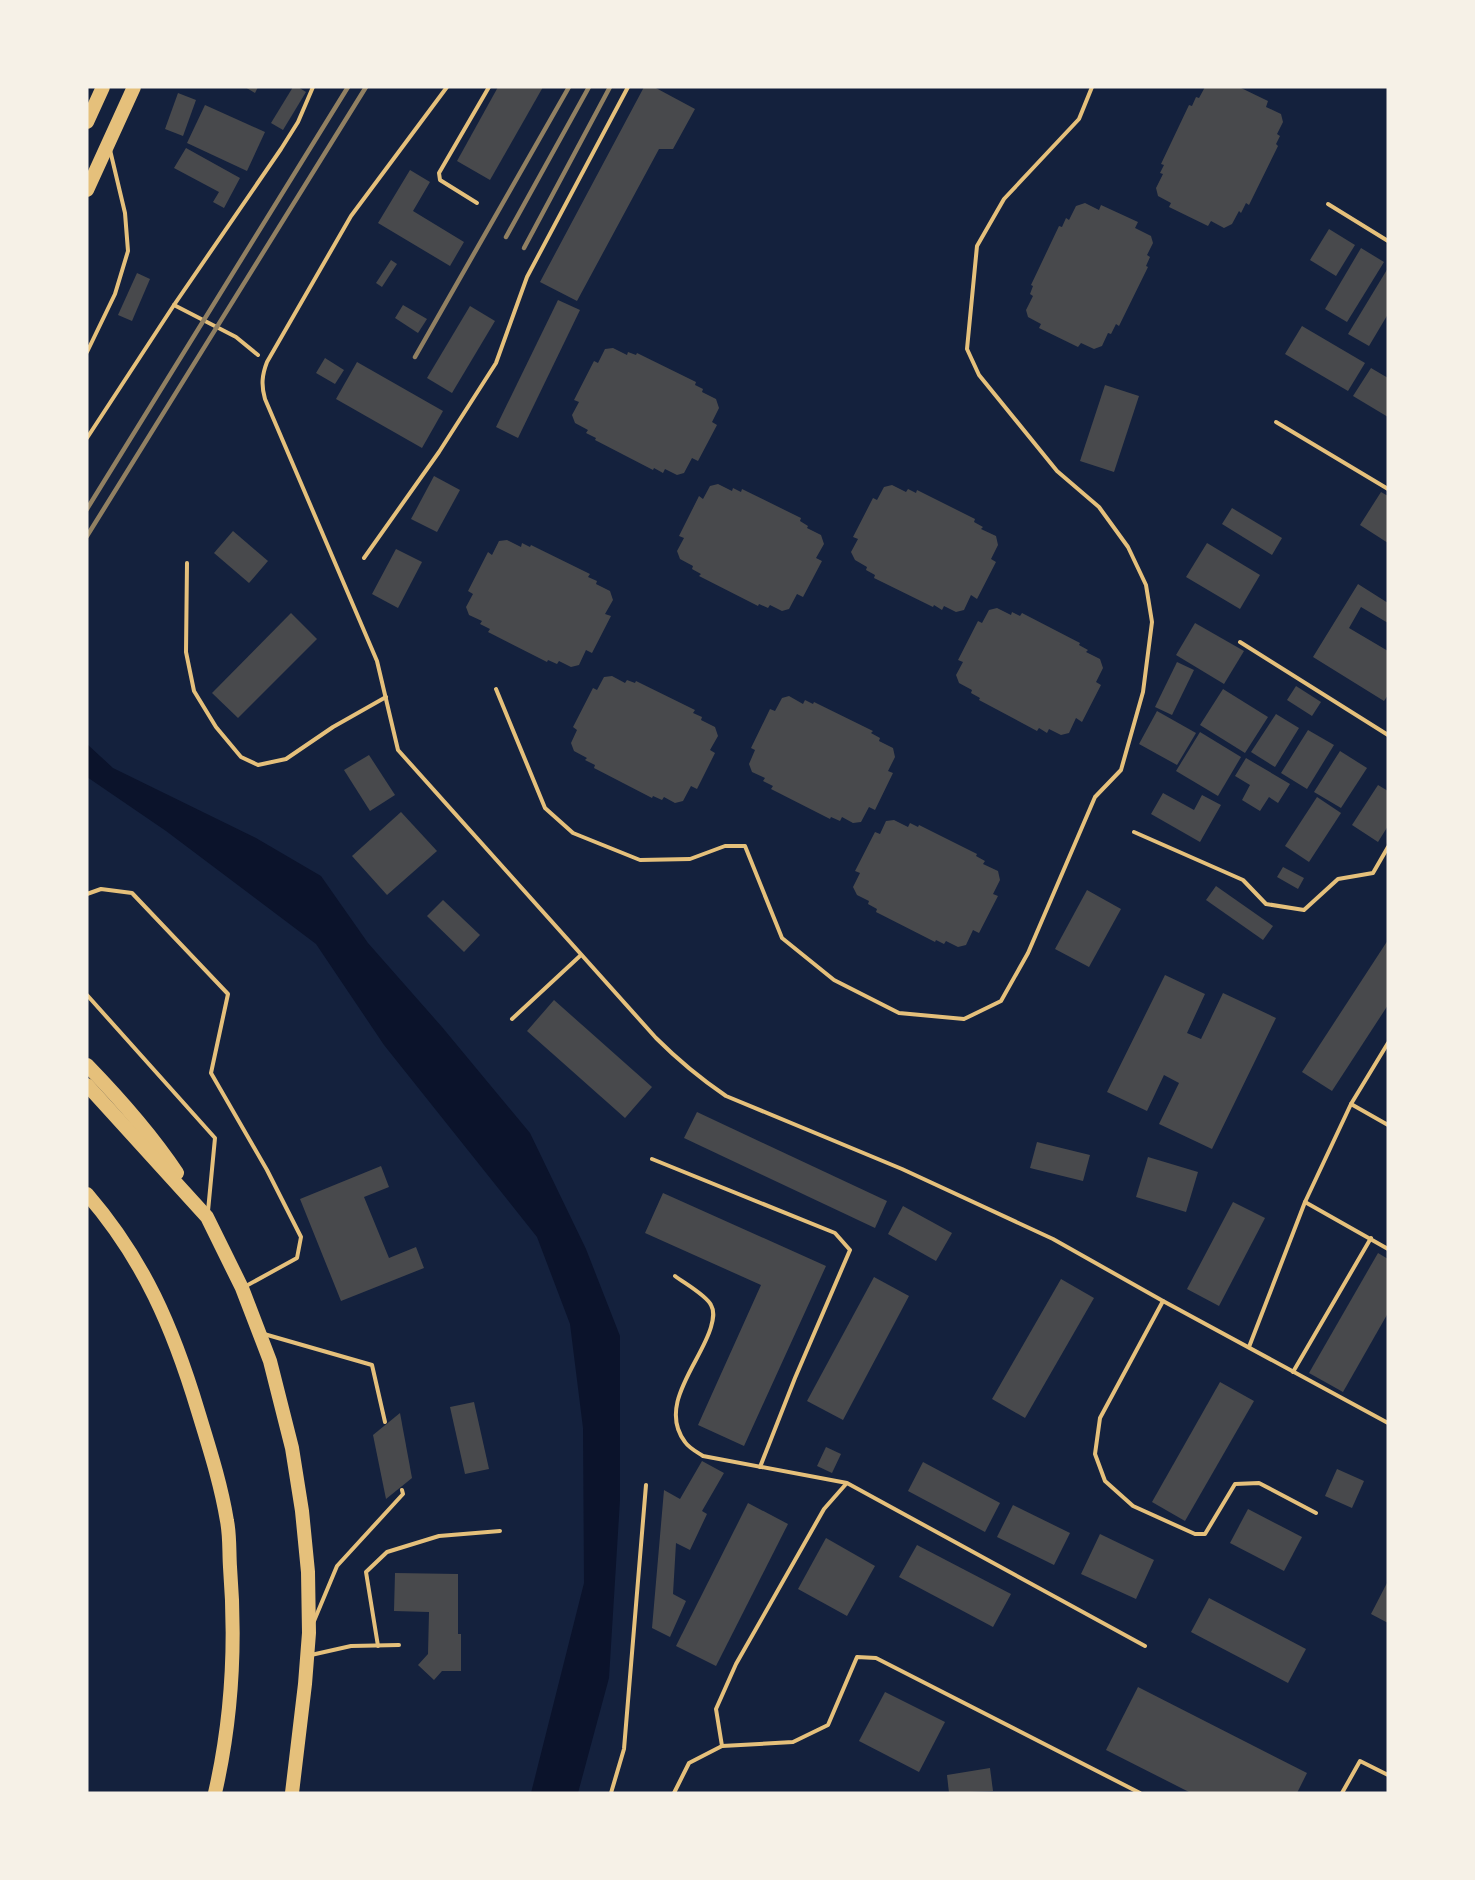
<svg xmlns="http://www.w3.org/2000/svg" width="1475" height="1880" viewBox="0 0 1475 1880" font-family="'Fira Sans Condensed',sans-serif">
	<style>
		.water { fill: #0b132b }
		.building { fill: #48494c }
		.lines { fill: none; stroke-linecap: round; stroke-linejoin: round }
		.path { stroke: #e5c07b; stroke-width: 4 }
		.service { stroke: #e5c07b; stroke-width: 4 }
		.primary { stroke: #e5c07b; stroke-width: 14 }
		.rail { stroke: #918062; stroke-width: 4.5 }
	</style>
	<rect width="100%" height="100%" fill="#14213d"/>
	<path class="water" d="M87 744 113 768 256 838 321 876 368 943 442 1027 530 1133 586 1249 620 1336V1500L609 1678 578 1793H531L584 1583 583 1428 570 1324 537 1237 384 1045 316 944 166 831 87 777Z"/>
	<g class="building">
		<path d="M245 87H258L255 93Z"/>
		<path d="M293 87H298L306 92 283 130 271 123Z"/>
		<path d="M498 87H543L490 180 457 161Z"/>
		<path d="M644 87H654L695 109 673 149H659L577 301 540 282Z"/>
		<path d="M1205 87H1239L1268 101 1266 107 1281 114 1283 122 1277 134 1280 136 1276 144 1278 146 1249 205 1246 203 1241 213 1239 211 1232 224 1224 228 1211 221 1208 226 1169 207 1171 203 1158 196 1156 188 1163 174 1160 173 1164 165 1161 164 1189 105 1192 106 1196 97 1199 98Z"/>
		<path d="M178 93 196 100 183 136 165 129Z"/>
		<path d="M205 105 265 132 247 171 187 143Z"/>
		<path d="M186 148 240 178 224 208 213 202 219 192 174 168Z"/>
		<path d="M410 170 430 182 413 211 464 242 450 266 378 223Z"/>
		<path d="M1085 203 1099 210 1101 205 1138 222 1135 228 1151 236 1153 243 1147 255 1150 257 1146 266 1148 267 1119 326 1116 324 1111 334 1108 333 1102 346 1094 349 1081 343 1078 347 1039 328 1041 324 1028 317 1026 310 1033 296 1030 294 1033 286 1031 285 1059 226 1062 227 1066 218 1069 220 1076 206Z"/>
		<path d="M1329 229 1355 245 1336 276 1310 260Z"/>
		<path d="M1361 248 1384 262 1347 322 1325 309Z"/>
		<path d="M391 260 397 264 382 287 376 283Z"/>
		<path d="M1388 268V314L1369 346 1348 334Z"/>
		<path d="M137 273 150 279 132 321 118 315Z"/>
		<path d="M558 300 580 310 518 438 496 427Z"/>
		<path d="M403 305 427 319 418 333 395 318Z"/>
		<path d="M470 306 495 321 452 393 427 378Z"/>
		<path d="M1302 326 1365 363 1348 391 1285 354Z"/>
		<path d="M613 348 627 355 628 352 636 355 637 353 696 382 695 385 703 389 702 392 716 399 719 408 712 422 717 425 698 461 692 458 684 473 677 475 665 469 663 473 654 468 653 470 595 440 596 438 586 433 588 430 575 423 572 415 579 402 574 400 594 361 598 363 605 349Z"/>
		<path d="M325 358 344 370 335 384 316 373Z"/>
		<path d="M357 362 443 411 422 448 336 399Z"/>
		<path d="M1371 368 1388 378V417L1353 396Z"/>
		<path d="M1105 385 1139 396 1114 472 1080 461Z"/>
		<path d="M434 476 460 490 437 532 411 519Z"/>
		<path d="M718 484 732 491 733 488 741 492 742 489 801 518 800 521 808 526 807 528 821 535 824 544 816 558 822 561 803 597 797 594 789 609 782 611 770 605 768 608 759 604 758 606 699 576 701 574 692 569 693 566 680 559 677 551 684 538 679 536 699 496 703 499 710 486Z"/>
		<path d="M892 485 906 492 908 489 916 493 917 490 975 519 974 522 983 527 981 529 996 536 998 545 991 559 996 562 977 599 971 595 964 610 956 612 944 606 942 610 934 605 933 607 874 578 875 575 866 570 867 567 855 560 851 552 858 539 853 537 873 498 877 500 884 487Z"/>
		<path d="M1381 492 1388 496V543L1360 525Z"/>
		<path d="M1232 508 1282 538 1272 555 1222 524Z"/>
		<path d="M233 531 268 561 249 583 214 553Z"/>
		<path d="M507 540 521 547 522 543 530 547 531 545 590 574 588 577 597 581 596 584 610 591 613 600 605 614 611 616 592 653 586 650 579 665 571 667 559 661 557 664 548 660 547 662 488 632 490 629 480 624 482 621 469 615 466 607 473 594 468 591 488 552 492 555 499 541Z"/>
		<path d="M1207 543 1260 575 1240 609 1186 577Z"/>
		<path d="M396 549 422 562 398 608 372 594Z"/>
		<path d="M1358 584 1388 603V623L1361 607 1349 628 1388 651V695L1384 701 1313 657Z"/>
		<path d="M997 608 1011 615 1012 612 1020 616 1022 613 1080 643 1079 645 1088 650 1086 652 1100 659 1103 668 1096 682 1101 685 1082 722 1076 718 1069 733 1061 735 1049 729 1047 733 1039 728 1037 731 979 700 980 698 971 693 972 690 959 683 956 675 963 662 958 660 978 621 982 623 989 610Z"/>
		<path d="M291 613 317 639 238 718 212 693Z"/>
		<path d="M1195 623 1244 651 1224 684 1176 655Z"/>
		<path d="M1177 662 1194 670 1172 715 1155 707Z"/>
		<path d="M612 676 625 683 627 680 635 683 636 681 695 710 693 713 702 717 701 720 715 727 718 736 710 750 715 753 697 789 691 786 683 801 675 803 664 797 662 800 653 796 652 798 594 768 595 765 585 760 587 758 574 751 571 743 577 730 573 727 593 688 597 690 604 677Z"/>
		<path d="M1296 686 1321 702 1312 716 1287 700Z"/>
		<path d="M1223 689 1268 717 1245 753 1200 725Z"/>
		<path d="M789 696 803 704 805 700 813 704 814 702 873 731 871 733 880 738 879 741 893 748 895 757 888 771 893 773 875 810 869 807 861 822 853 823 842 817 840 821 831 817 830 819 771 789 773 786 763 781 765 778 752 772 749 764 755 750 751 748 770 709 775 711 782 698Z"/>
		<path d="M1157 711 1196 733 1177 765 1139 744Z"/>
		<path d="M1276 714 1299 728 1275 767 1251 752Z"/>
		<path d="M1308 730 1334 745 1307 789 1281 773Z"/>
		<path d="M1200 732 1241 757 1218 796 1176 771Z"/>
		<path d="M1340 751 1367 768 1341 808 1314 792Z"/>
		<path d="M369 755 395 795 370 811 344 770Z"/>
		<path d="M1246 758 1290 784 1278 803 1269 797 1260 811 1242 800 1250 785 1235 776Z"/>
		<path d="M1378 785 1388 791V826L1378 842 1352 825Z"/>
		<path d="M1163 793 1194 810 1202 795 1221 805 1200 842 1151 814Z"/>
		<path d="M1317 797 1341 813 1309 862 1285 846Z"/>
		<path d="M401 812 437 851 387 895 352 856Z"/>
		<path d="M894 820 908 827 910 823 918 827 919 825 977 854 976 856 985 861 983 864 998 871 1000 880 993 894 998 896 979 933 973 930 966 945 958 947 946 941 944 944 936 940 935 942 876 912 877 909 868 904 869 901 857 895 853 887 860 873 855 871 875 832 880 834 886 821Z"/>
		<path d="M1283 867 1304 878 1298 889 1277 877Z"/>
		<path d="M1216 886 1273 926 1263 940 1206 900Z"/>
		<path d="M1087 890 1121 909 1089 967 1055 949Z"/>
		<path d="M443 900 480 935 464 952 427 916Z"/>
		<path d="M1388 940V1005L1332 1091 1302 1072Z"/>
		<path d="M1165 975 1205 994 1187 1033 1201 1039 1223 993 1276 1018 1212 1149 1159 1124 1179 1083 1164 1075 1147 1111 1107 1092Z"/>
		<path d="M554 1000 652 1087 625 1118 527 1031Z"/>
		<path d="M697 1112 887 1201 875 1228 684 1138Z"/>
		<path d="M1037 1142 1090 1155 1083 1181 1030 1168Z"/>
		<path d="M1148 1157 1198 1172 1186 1212 1136 1197Z"/>
		<path d="M381 1166 389 1187 364 1197 389 1258 416 1247 424 1268 341 1301 300 1199Z"/>
		<path d="M663 1193 826 1266 744 1446 698 1425 761 1285 645 1233Z"/>
		<path d="M1233 1202 1265 1218 1219 1306 1187 1289Z"/>
		<path d="M903 1206 952 1233 936 1261 888 1234Z"/>
		<path d="M1378 1253 1388 1259V1313L1343 1392 1309 1373Z"/>
		<path d="M874 1277 909 1296 843 1420 807 1401Z"/>
		<path d="M1061 1279 1094 1298 1025 1418 992 1399Z"/>
		<path d="M1220 1382 1254 1401 1185 1521 1152 1502Z"/>
		<path d="M474 1402 489 1469 465 1474 450 1407Z"/>
		<path d="M400 1413 412 1478 386 1499 373 1435Z"/>
		<path d="M826 1447 841 1454 832 1473 817 1466Z"/>
		<path d="M702 1461 724 1473 702 1511 707 1514 690 1550 676 1543 673 1594 686 1601 670 1637 652 1628 664 1490 680 1499Z"/>
		<path d="M923 1462 1000 1503 985 1532 908 1491Z"/>
		<path d="M1337 1469 1364 1481 1352 1508 1325 1496Z"/>
		<path d="M748 1503 788 1524 716 1666 676 1646Z"/>
		<path d="M1013 1505 1070 1533 1054 1565 997 1537Z"/>
		<path d="M1248 1509 1302 1537 1284 1571 1230 1543Z"/>
		<path d="M1100 1534 1154 1560 1136 1599 1081 1574Z"/>
		<path d="M826 1538 875 1566 847 1616 798 1589Z"/>
		<path d="M917 1545 1011 1594 993 1627 899 1577Z"/>
		<path d="M395 1573 458 1574V1634H461V1671H442L434 1680 418 1665 428 1654 429 1612 394 1611Z"/>
		<path d="M1388 1581V1623L1371 1614Z"/>
		<path d="M1209 1598 1306 1649 1288 1683 1191 1632Z"/>
		<path d="M1138 1687 1307 1773 1297 1793H1191L1106 1750Z"/>
		<path d="M885 1692 945 1722 919 1772 859 1741Z"/>
		<path d="M990 1768 993 1791 949 1793 947 1775Z"/>
	</g>
	<g class="lines">
		<g class="path">
			<path d="M174 305 236 337 258 355"/>
			<path d="M87 438 174 305 281 149 298 122 313 87"/>
		</g>
		<g class="service">
			<path d="M447 87 351 216 267 362C262 375 261 385 265 399L377 661 398 750 656 1038C678 1060 701 1079 726 1096L902 1169 1053 1239 1163 1301 1388 1423"/>
			<path d="M477 203 440 180 439 173 489 87"/>
			<path d="M1328 204 1388 241"/>
			<path d="M87 352 115 294 128 251 125 213 110 150"/>
			<path d="M1276 422 1388 489"/>
			<path d="M364 558 439 452 496 363 527 277 628 87"/>
			<path d="M187 563 186 652 194 691 216 727 241 757 258 765 286 759 333 727 386 697"/>
			<path d="M1240 642 1388 735"/>
			<path d="M496 689 545 808 573 833 640 860 690 859 725 846H745L782 938 834 980 899 1013 964 1019 1001 1001 1028 953 1095 797 1121 770 1143 692 1152 622 1146 585 1128 547 1099 507 1057 471 979 375 967 349 977 246 1004 199 1079 119 1092 87"/>
			<path d="M1134 832 1243 880 1266 904 1304 910 1338 879 1373 873 1388 847"/>
			<path d="M87 894 101 889 132 893 228 994 211 1073 267 1170 301 1237 297 1258 246 1286"/>
			<path d="M87 995 215 1138 208 1211"/>
			<path d="M512 1019 581 955"/>
			<path d="M1351 1104 1388 1125"/>
			<path d="M652 1159 835 1233 850 1250 795 1378 760 1467"/>
			<path d="M1305 1202 1388 1249"/>
			<path d="M675 1276C684 1283 706 1295 711 1305 715 1312 713 1320 711 1327 701 1362 657 1405 685 1442 689 1448 697 1452 703 1456L847 1483 1145 1646"/>
			<path d="M1163 1301 1100 1418 1095 1454 1105 1481 1133 1506 1195 1534H1205L1235 1484 1259 1483 1316 1513"/>
			<path d="M264 1334 372 1365 385 1422"/>
			<path d="M1249 1347 1305 1202 1351 1104 1388 1043"/>
			<path d="M1293 1372 1371 1238"/>
			<path d="M314 1621 337 1566 403 1494 402 1490"/>
			<path d="M378 1646 366 1572 387 1552 439 1536 500 1531"/>
			<path d="M311 1655 351 1646 399 1645"/>
			<path d="M722 1746 716 1709 736 1664 824 1509 846 1484"/>
			<path d="M611 1793 624 1749 646 1485"/>
			<path d="M674 1793 689 1763 722 1746 793 1742 828 1725 857 1657 876 1658 1140 1793"/>
			<path d="M1342 1793 1360 1761 1388 1775"/>
		</g>
		<g class="primary">
			<path d="M87 122 103 87"/>
			<path d="M87 190 134 87"/>
			<path d="M87 1065C120 1099 151 1134 177 1173"/>
			<path d="M87 1085 207 1217 242 1288 270 1361 292 1448 302 1511 308 1572 309 1633 305 1684 292 1793"/>
			<path d="M87 1194C144 1260 173 1328 198 1411 209 1447 221 1484 227 1521 230 1536 229 1552 230 1567 236 1642 232 1719 215 1793"/>
		</g>
		<g class="rail">
			<path d="M506 237 589 87"/>
			<path d="M524 248 610 87"/>
			<path d="M415 357 569 87"/>
			<path d="M87 509 348 87"/>
			<path d="M87 536 366 87"/>
		</g>
	</g>
	<rect width="1475" height="1880" fill="none" stroke="#f6f1e7" stroke-width="177"/>
</svg>
